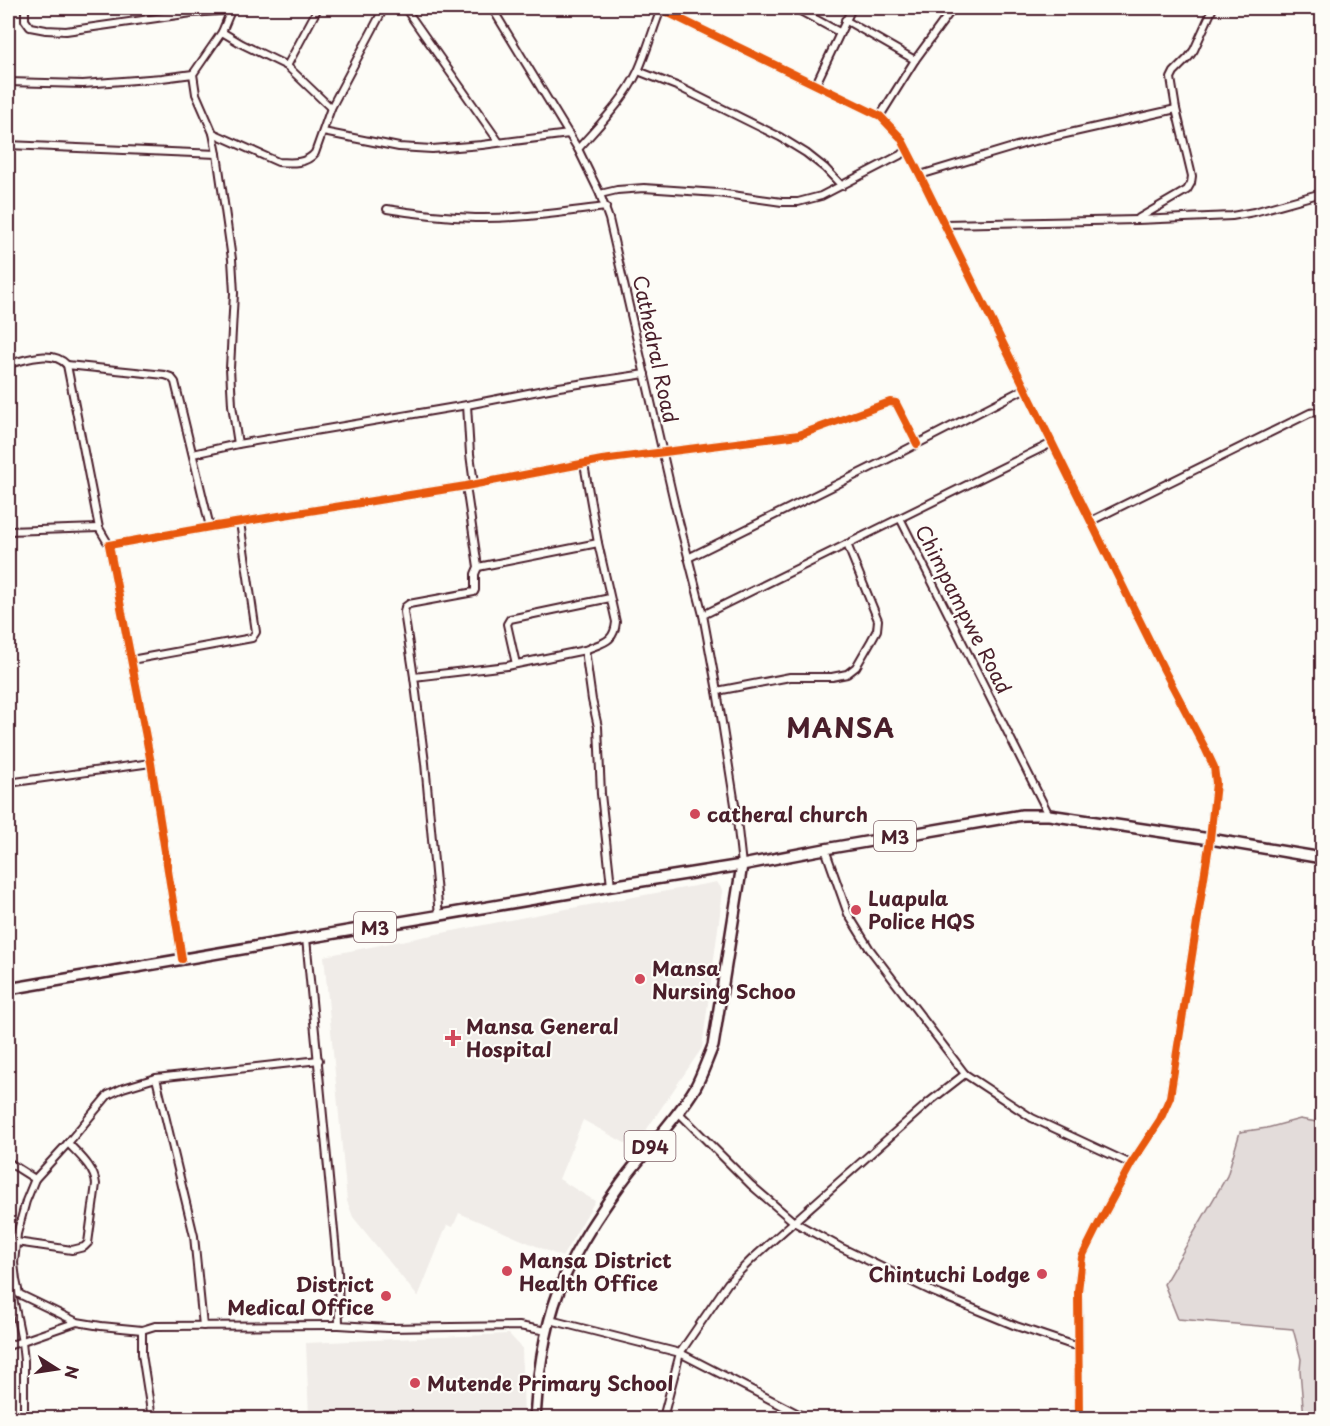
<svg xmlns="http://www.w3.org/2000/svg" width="1330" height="1426" viewBox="0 0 1330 1426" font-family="'Playpen Sans',sans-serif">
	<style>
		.built { fill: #f0ece8 }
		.green { fill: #e3dcda; stroke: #967e82; stroke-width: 1.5 }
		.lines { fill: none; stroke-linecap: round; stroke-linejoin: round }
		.minor-casing { stroke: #4a1f2b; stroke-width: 10 }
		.primary-casing { stroke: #4a1f2b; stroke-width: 14 }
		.minor { stroke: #fdfcf7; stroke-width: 6 }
		.primary { stroke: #fdfcf7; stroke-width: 9 }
		.cycleway-casing { stroke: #fdfcf7; stroke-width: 11 }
		.cycleway { stroke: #e8590c; stroke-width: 8 }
		.poi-dot { fill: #d1495b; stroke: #fdfcf7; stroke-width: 2 }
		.labels { text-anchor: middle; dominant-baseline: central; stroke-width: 4.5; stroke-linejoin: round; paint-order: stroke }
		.shield { fill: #fdfcf7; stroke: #806168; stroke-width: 1.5 }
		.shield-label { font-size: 18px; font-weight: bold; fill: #4a1f2b }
		.street-label { font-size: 20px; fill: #4a1f2b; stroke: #fdfcf7 }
		.poi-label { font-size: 20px; font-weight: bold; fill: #4a1f2b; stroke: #fdfcf7; text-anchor: start }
		.district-label { font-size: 26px; font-weight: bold; letter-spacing: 1.5px; fill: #4a1f2b; stroke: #fdfcf7 }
	</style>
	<rect width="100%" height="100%" fill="#fdfcf7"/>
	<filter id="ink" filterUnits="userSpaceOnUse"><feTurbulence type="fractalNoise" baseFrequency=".0167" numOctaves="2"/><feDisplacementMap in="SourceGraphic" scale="12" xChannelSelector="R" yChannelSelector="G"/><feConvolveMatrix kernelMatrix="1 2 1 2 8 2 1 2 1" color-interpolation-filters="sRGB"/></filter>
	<g filter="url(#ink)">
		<g class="built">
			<path d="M717 882 723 891 702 1048 634 1148 583 1120 559 1179 595 1201 562 1257 459 1213 453 1227 447 1225 418 1297 353 1217 347 1201 324 956 561 910Z"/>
			<path d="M509 1334 522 1348 524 1418H309L306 1343Z"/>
		</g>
		<path class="green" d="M1300 1119 1322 1123V1418H1304L1300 1370 1301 1359 1293 1329 1178 1319 1164 1284 1227 1176 1240 1132 1267 1128Z"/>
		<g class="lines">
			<g class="minor-casing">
				<g id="minor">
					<path d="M25 8V20L30 27 46 30 66 31 192 13 231 10"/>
					<path d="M232 8 222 32 242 44 287 66"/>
					<path d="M318 8 287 66 331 108 384 8"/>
					<path d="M405 8 499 142"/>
					<path d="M492 8 578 149 600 194 609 219 675 506 703 615 717 691 736 811 742 865"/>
					<path d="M658 8 880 116 901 138 920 175 1164 670 1206 750 1214 767 1216 783 1210 839 1170 1097 1160 1120 1131 1164 1098 1225 1082 1257 1078 1291 1079 1418"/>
					<path d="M795 8 839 32"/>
					<path d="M845 20 915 60"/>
					<path d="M222 32 193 74 196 94 213 133 278 162C292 163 306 164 315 153L331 108"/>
					<path d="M638 71 679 87 780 137 806 153 825 168 842 186"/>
					<path d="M8 82 83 84 162 78 193 74"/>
					<path d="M816 84 852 8"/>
					<path d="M880 116 915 60 953 8"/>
					<path d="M323 132 399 147 432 149 482 145 569 134"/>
					<path d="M213 133 217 154 232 259 234 293 230 368 232 405 238 444"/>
					<path d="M8 145 217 154"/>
					<path d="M578 149C599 125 624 101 638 71 647 51 653 29 661 9"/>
					<path d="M920 175 1030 142 1176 109"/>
					<path d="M600 194 617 190 644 188 718 193 782 202H798L821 196 908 151"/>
					<path d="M387 209C417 214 446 217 475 218 519 219 563 212 606 207"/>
					<path d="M1139 218 1187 190 1191 183 1192 176 1176 109 1171 78 1174 72 1189 57 1194 50 1213 8"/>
					<path d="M945 224 1137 220 1232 216 1254 212 1322 193"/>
					<path d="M8 364C26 360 52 349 67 365"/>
					<path d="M467 405 470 454 474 484"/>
					<path d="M193 454 238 444 467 405 559 387 645 374"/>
					<path d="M584 464 598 543 616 622C614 643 603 642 585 650L592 700 598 727 601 794 611 886"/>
					<path d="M900 518 1052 443"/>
					<path d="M1091 521 1310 413 1316 412 1322 415"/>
					<path d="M8 531 99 528"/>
					<path d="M109 545 99 528 67 365 165 375 171 377 175 382 210 527"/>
					<path d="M688 558 882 462 1026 388"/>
					<path d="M478 567 598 543"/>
					<path d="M703 615 900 518 1049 815"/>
					<path d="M131 660 252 638 256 632 240 522"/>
					<path d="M516 664 507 624 510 619 610 598"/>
					<path d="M414 677 404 612 405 607 409 604 474 592 475 590V574L478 567 466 486"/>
					<path d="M717 691 790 677H832L847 674 856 667 871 641 877 630 878 620 847 544"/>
					<path d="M8 783 151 763"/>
					<path d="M825 849 848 914 869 948 965 1074"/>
					<path d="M439 916 425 763 414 677 507 666 585 650"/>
					<path d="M306 938 338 1273 339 1325 388 1328 519 1326 547 1331"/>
					<path d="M182 959 151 763 109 545 210 527 466 486 602 460 799 435 890 402 896 403 917 444"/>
					<path d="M678 1112 751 1185 794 1222 840 1247 933 1292 1016 1326 1078 1347"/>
					<path d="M8 1162 35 1179"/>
					<path d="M16 1242 72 1250 84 1247 88 1243 96 1184C94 1167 79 1155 68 1143"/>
					<path d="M13 1298 22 1342 24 1361V1418"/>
					<path d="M550 1320 680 1353 728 1283 752 1259 929 1102 965 1074 1032 1118 1131 1164"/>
					<path d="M203 1326 194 1236 156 1078 319 1060"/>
					<path d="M142 1330 101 1326 77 1322 19 1294 16 1280 14 1263 17 1234 26 1201 35 1179 68 1143 108 1095 123 1088 156 1078"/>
					<path d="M8 1346 77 1322"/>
					<path d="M152 1418 142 1354V1330L155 1326 339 1325"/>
					<path d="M663 1418 680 1353 806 1418"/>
				</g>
			</g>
			<g class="primary-casing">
				<g id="primary">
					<path d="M8 989 611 886 742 865 825 849 1022 815H1049L1210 839 1322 858"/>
					<path d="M535 1418C538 1371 545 1320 565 1276 578 1245 600 1213 619 1186 643 1152 674 1123 695 1088 702 1075 707 1060 713 1046L742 865"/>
				</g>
			</g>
			<use href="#minor" class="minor"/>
			<use href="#primary" class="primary"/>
			<g class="cycleway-casing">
				<g id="cycleway">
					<path d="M658 8 880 116 901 138 920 175 1164 670 1206 750 1214 767 1216 783 1210 839 1170 1097 1160 1120 1131 1164 1098 1225 1082 1257 1078 1291 1079 1418"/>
					<path d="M182 959 151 763 109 545 210 527 466 486 602 460 799 435 890 402 896 403 917 444"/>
				</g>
			</g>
			<use href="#cycleway" class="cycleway"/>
		</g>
	</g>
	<g class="poi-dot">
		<circle cx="695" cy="814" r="6"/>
		<circle cx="856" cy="910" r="6"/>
		<circle cx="640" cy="979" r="6"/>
		<path d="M450 1029h6v6h6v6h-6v6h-6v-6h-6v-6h6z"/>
		<circle cx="507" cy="1271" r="6"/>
		<circle cx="1042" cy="1274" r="6"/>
		<circle cx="386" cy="1296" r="6"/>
		<circle cx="415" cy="1383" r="6"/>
	</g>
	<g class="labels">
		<g class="shield">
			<rect x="874" y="821" width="42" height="30" rx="4.5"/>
			<rect x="354" y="912" width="42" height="30" rx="4.5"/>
			<rect x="624.5" y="1131" width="51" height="30" rx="4.5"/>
		</g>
		<g class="shield-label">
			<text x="895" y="836">M3</text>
			<text x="375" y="927">M3</text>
			<text x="650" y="1146">D94</text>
		</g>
		<g class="street-label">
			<text transform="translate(656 349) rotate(78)">Cathedral Road</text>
			<text transform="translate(964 609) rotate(63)">Chimpampwe Road</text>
		</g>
		<g class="poi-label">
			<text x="707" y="814">catheral church</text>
			<text x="868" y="898">Luapula<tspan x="868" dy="23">Police HQS</tspan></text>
			<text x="652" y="968">Mansa<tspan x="652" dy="23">Nursing Schoo</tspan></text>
			<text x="466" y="1026">Mansa General<tspan x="466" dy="23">Hospital</tspan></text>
			<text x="519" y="1260">Mansa District<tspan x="519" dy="23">Health Office</tspan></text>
			<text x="1030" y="1274" text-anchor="end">Chintuchi Lodge</text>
			<text x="374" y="1284" text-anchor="end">District<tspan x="374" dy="23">Medical Office</tspan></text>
			<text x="427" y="1383">Mutende Primary School</text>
		</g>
		<g class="district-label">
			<text x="841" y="727">MANSA</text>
		</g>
	</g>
	<rect width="1330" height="1426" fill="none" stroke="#fdfcf7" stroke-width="30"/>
	<rect x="15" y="15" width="1300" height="1396" fill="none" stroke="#4a1f2b" stroke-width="2" filter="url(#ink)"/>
	<g transform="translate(57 1369) rotate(102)" stroke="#fdfcf7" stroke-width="4.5" paint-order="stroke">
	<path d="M0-4.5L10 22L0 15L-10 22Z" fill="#4a1f2b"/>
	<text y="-9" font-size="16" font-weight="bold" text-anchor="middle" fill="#4a1f2b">N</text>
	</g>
</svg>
